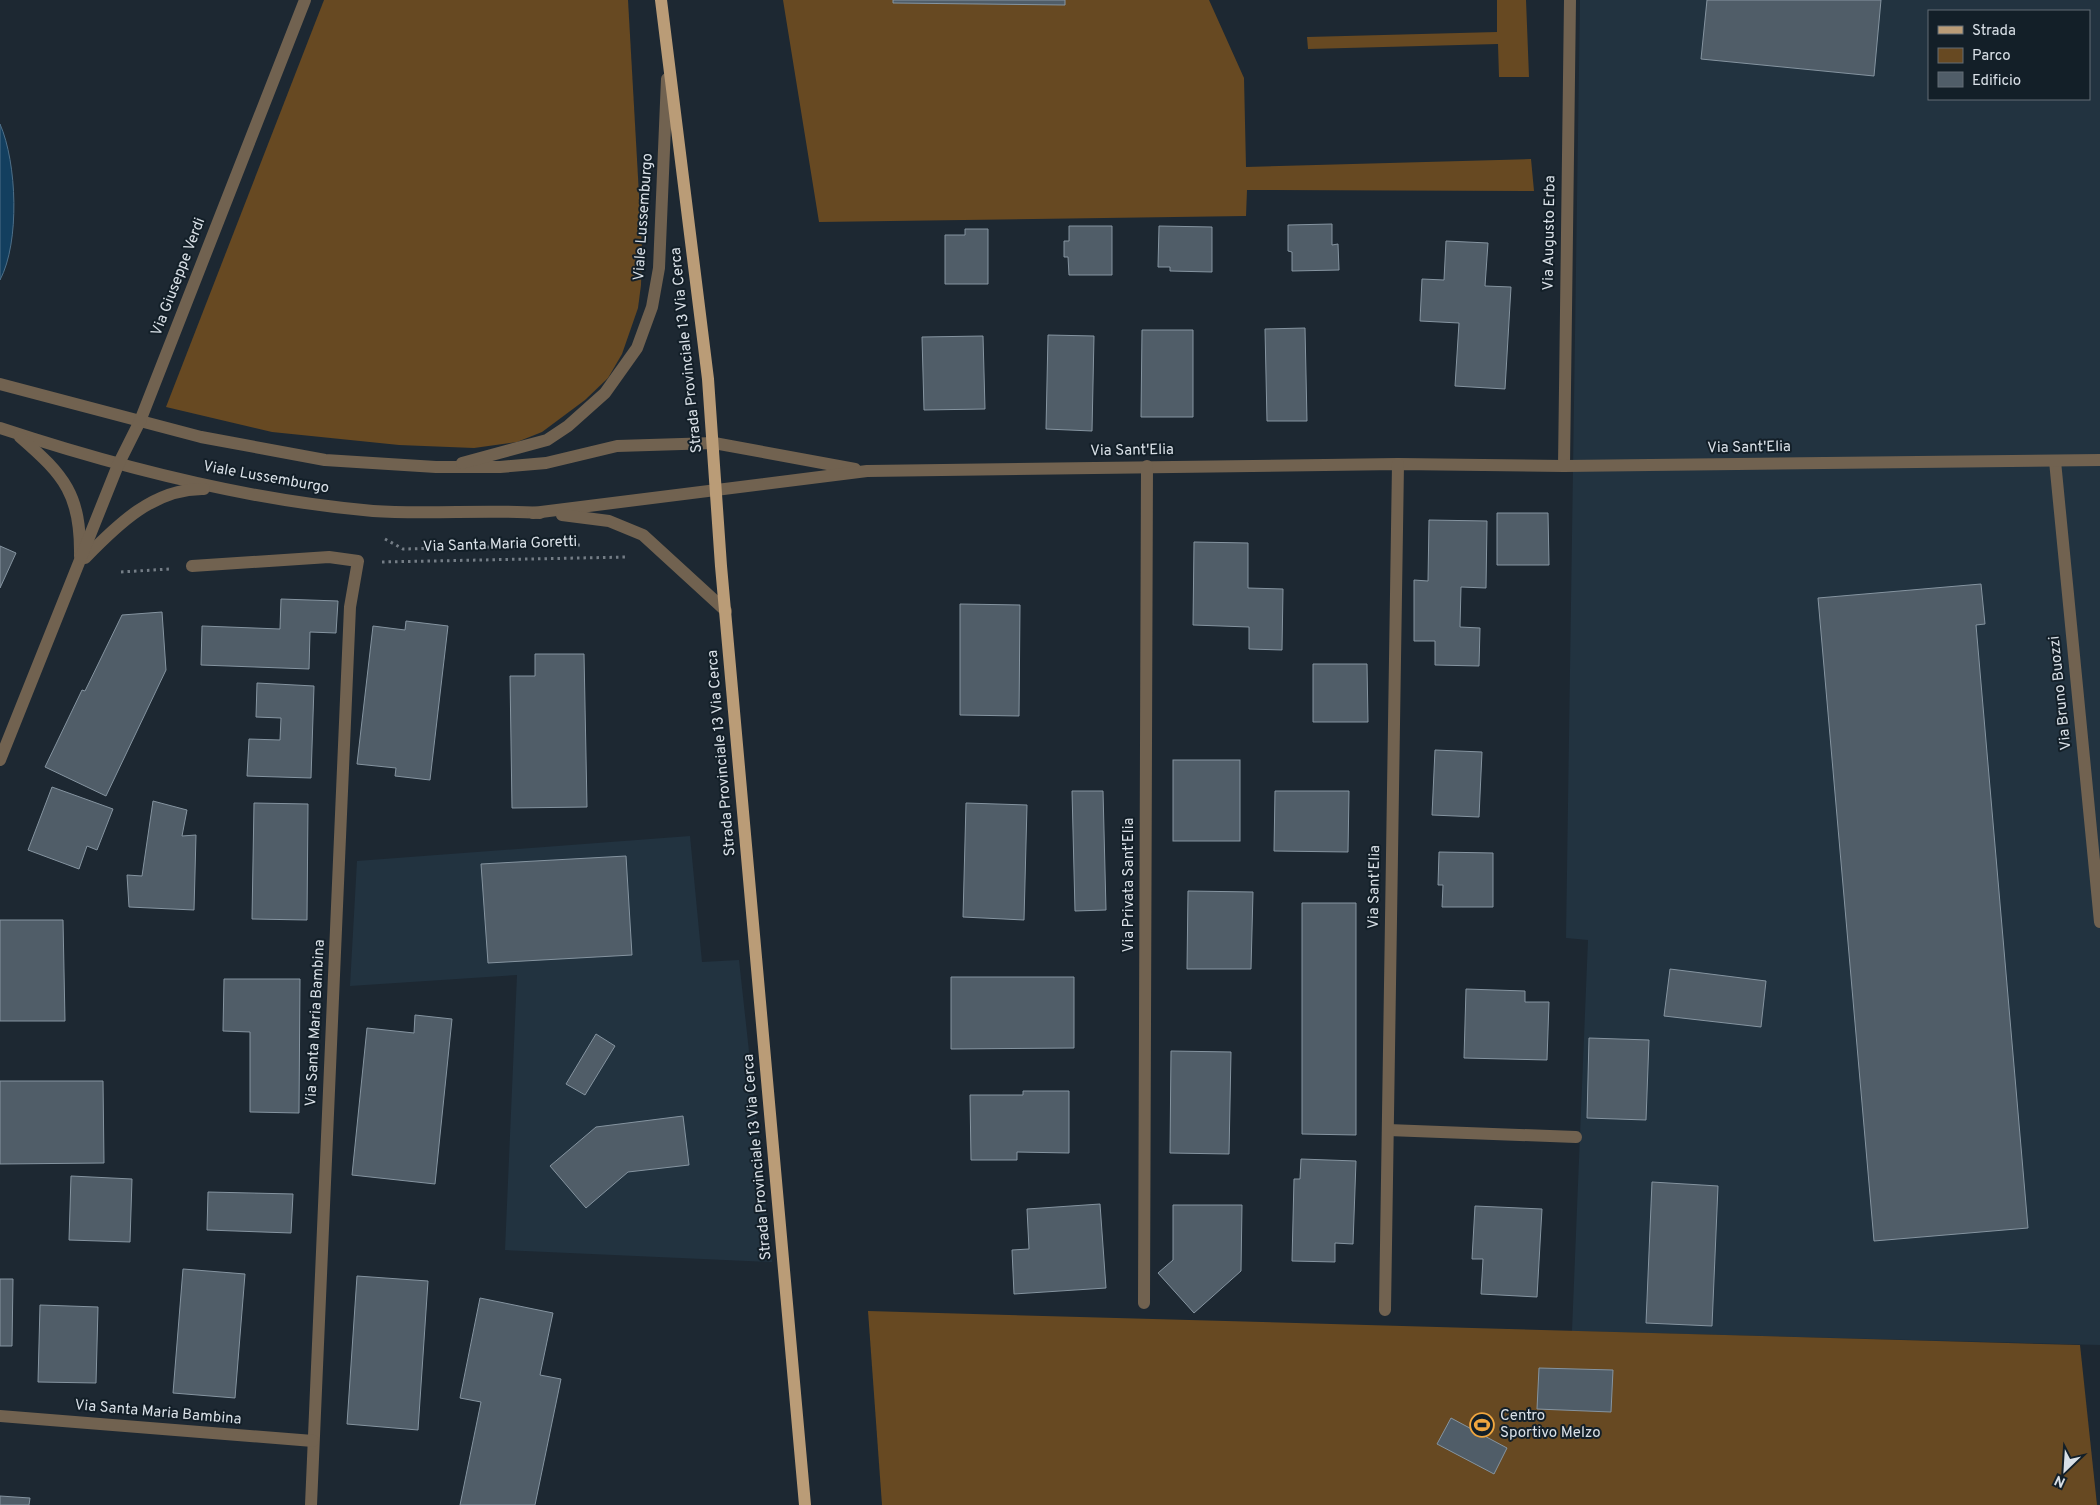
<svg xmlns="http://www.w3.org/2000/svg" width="2100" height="1505" viewBox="0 0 2100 1505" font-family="Overpass,sans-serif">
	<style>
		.built { fill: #223340; fill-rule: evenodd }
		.green { fill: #674922 }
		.water { fill: #133f5f; stroke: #4e6f88 }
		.building { fill: #505d68; stroke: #8594a0 }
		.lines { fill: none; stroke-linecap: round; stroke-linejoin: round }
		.path { stroke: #747d86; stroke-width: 3; stroke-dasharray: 2.5 4; stroke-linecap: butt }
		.minor { stroke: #716250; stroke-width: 12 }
		.major { stroke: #ba9c77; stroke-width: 12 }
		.labels { text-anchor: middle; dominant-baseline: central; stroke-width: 4; stroke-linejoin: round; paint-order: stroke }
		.street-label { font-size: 15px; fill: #d9e0e7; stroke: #131f28 }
		.poi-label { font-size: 15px; fill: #d9e0e7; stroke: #131f28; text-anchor: start }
	</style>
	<rect width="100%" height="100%" fill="#1d2832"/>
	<g class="built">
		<path d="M1580 0H2100V1345L1572 1331 1588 940 1566 938ZM1929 11H2089V99H1929Z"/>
		<path d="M690 836 702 962 739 960 772 1262 505 1250 517 975 350 986 357 861Z"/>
	</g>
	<g class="green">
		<path d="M324 0H628L642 248 641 285 638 308 622 354 608 378 585 400 542 432 517 442 474 448 399 445 272 432 166 407Z"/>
		<path d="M783 0H893L894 3 1064 5 1065 0H1209L1244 78 1246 167 1531 159 1534 191 1247 190 1246 216 819 222Z"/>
		<path d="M1497 0H1526L1529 77H1499L1498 44 1308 49 1307 37 1497 32Z"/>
		<path d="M868 1311 2080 1345 2097 1505H882Z"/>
	</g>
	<path class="water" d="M0 124C17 163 20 242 0 280Z"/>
	<g class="building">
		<path d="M893 0H1065V5L893 3Z"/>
		<path d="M1707 0H1881L1874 76 1701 59Z"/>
		<path d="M1332 224V245L1338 244 1339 270 1292 271V252L1288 251V225Z"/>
		<path d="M1069 226H1112V275H1069L1068 257H1064V241H1069Z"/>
		<path d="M1159 226 1212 227V272L1170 271V267H1158Z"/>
		<path d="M965 229H988V284H945V235H965Z"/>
		<path d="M1446 241 1488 243 1485 286 1511 287 1505 389 1455 386 1459 323 1420 321 1422 279 1444 280Z"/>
		<path d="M1305 328 1307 421H1267L1265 329Z"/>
		<path d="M1142 330H1193V417H1141Z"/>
		<path d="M1048 335 1094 336 1092 431 1046 429Z"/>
		<path d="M983 336 985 409 924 410 922 337Z"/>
		<path d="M1497 513H1548L1549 565H1497Z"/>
		<path d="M1429 520 1487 521 1486 588 1461 587 1460 627 1480 628 1479 666 1435 665V641H1414V580L1428 581Z"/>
		<path d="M1194 542 1248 543V588L1283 589 1282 650 1249 649V627L1193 625Z"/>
		<path d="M0 546 16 553 0 588Z"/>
		<path d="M1981 584 1985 624 1976 625 2028 1228 1874 1241 1818 598Z"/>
		<path d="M281 599 338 601 336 633 310 632 309 669 201 665 202 626 280 629Z"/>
		<path d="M960 604 1020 605 1019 716 960 715Z"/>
		<path d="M162 612 166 670 106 796 45 767 82 690 85 691 122 615Z"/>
		<path d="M406 621 448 626 430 780 395 776 396 768 357 764 373 626 405 630Z"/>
		<path d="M535 654H584L587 807 512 808 510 676H535Z"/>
		<path d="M1313 664H1367L1368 722H1313Z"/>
		<path d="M257 683 314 686 311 778 247 776 249 739 280 740 281 718 256 717Z"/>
		<path d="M1435 750 1482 752 1479 817 1432 815Z"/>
		<rect x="1173" y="760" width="67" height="81"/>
		<path d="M52 787 113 809 97 850 87 846 79 869 28 850Z"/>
		<path d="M1072 791H1103L1106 910 1075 911Z"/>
		<path d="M1275 791H1349L1348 852 1274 851Z"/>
		<path d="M153 801 187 810 182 836 196 835 194 910 129 907 127 875 142 876Z"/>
		<path d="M254 803 308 804 307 920 252 919Z"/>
		<path d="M966 803 1027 805 1024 920 963 917Z"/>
		<path d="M1439 852 1493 853V907H1442L1443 885H1438Z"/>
		<path d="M626 856 632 955 488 963 481 864Z"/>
		<path d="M1188 891 1253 892 1251 969H1187Z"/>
		<path d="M1302 903H1356V1135L1302 1134Z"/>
		<path d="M0 920H63L65 1021H0Z"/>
		<path d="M1670 969 1766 981 1761 1027 1664 1016Z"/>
		<path d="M951 977H1074V1048L951 1049Z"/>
		<path d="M224 979H300L299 1113 250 1112V1032L223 1031Z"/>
		<path d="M1466 989 1525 991V1002H1549L1547 1060 1464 1058Z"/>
		<path d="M415 1015 452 1019 435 1184 352 1175 367 1028 414 1033Z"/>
		<path d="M596 1034 615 1046 585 1095 566 1084Z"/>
		<path d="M1589 1038 1649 1040 1646 1120 1587 1118Z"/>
		<path d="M1171 1051 1231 1052 1229 1154 1170 1153Z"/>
		<path d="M0 1081H103L104 1163 0 1164Z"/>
		<path d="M1023 1091H1069V1153L1017 1152V1160H971L970 1095H1023Z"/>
		<path d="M683 1116 689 1165 628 1172 586 1208 550 1166 596 1127Z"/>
		<path d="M1301 1159 1356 1161 1353 1244 1335 1243V1262L1292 1261 1294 1179H1300Z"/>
		<path d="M71 1176 132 1179 130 1242 69 1240Z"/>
		<path d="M1652 1182 1718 1186 1712 1326 1646 1323Z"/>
		<path d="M208 1192 293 1194 291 1233 207 1230Z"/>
		<path d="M1100 1204 1106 1288 1014 1294 1012 1250 1029 1249 1027 1209Z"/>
		<path d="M1173 1205H1242L1241 1271 1194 1313 1158 1273 1173 1260Z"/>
		<path d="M1475 1206 1542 1209 1537 1297 1481 1294 1483 1259H1472Z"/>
		<path d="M183 1269 245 1274 235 1398 173 1393Z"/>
		<path d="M357 1276 428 1281 418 1430 347 1424Z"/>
		<path d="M0 1279H13L12 1346H0Z"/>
		<path d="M480 1298 553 1313 540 1375 561 1379 535 1505H460L481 1402 460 1398Z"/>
		<path d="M40 1305 98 1307 96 1383 38 1382Z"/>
		<path d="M1539 1368 1613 1370 1611 1412 1537 1409Z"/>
		<path d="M1451 1418 1507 1448 1494 1474 1437 1444Z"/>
		<path d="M0 1496 30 1498 29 1505H0Z"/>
	</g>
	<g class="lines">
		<g class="path">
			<path d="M385 539 403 549 581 545"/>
			<path d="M382 562 628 557"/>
			<path d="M121 572 169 569"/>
		</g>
		<g class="minor">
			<path d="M0 384 201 437 325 460 436 467H500L546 463 617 446 714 443 855 469"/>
			<path d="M0 428C121 468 246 500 373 511 429 515 485 509 540 513"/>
			<path d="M20 437C65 476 81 495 80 556"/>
			<path d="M2055 461 2100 922"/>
			<path d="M462 463 547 440 568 426 605 393 637 348 652 307 659 268 667 79"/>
			<path d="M1564 466 1570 0"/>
			<path d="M533 513 867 471 1398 464 1564 466 2100 460"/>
			<path d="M562 515 609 521 643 535 726 611"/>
			<path d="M85 558C117 525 154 488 204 489"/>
			<path d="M192 566 329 557 358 561 350 607 311 1505"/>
			<path d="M0 760 118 465 140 421 305 0"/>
			<path d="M1388 1130 1576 1137"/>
			<path d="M1144 1303 1147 466"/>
			<path d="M1385 1310 1398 464"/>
			<path d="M0 1416 313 1441"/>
		</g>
		<path class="major" d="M661 0 708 379 721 566 805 1505"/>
	</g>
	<defs>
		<g id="stadium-ring" transform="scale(1.25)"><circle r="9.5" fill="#131f28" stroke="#f0a63f" stroke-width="1.5"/><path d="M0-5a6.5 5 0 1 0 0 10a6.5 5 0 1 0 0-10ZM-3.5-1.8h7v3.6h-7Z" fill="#f0a63f"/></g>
	</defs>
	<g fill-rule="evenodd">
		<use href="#stadium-ring" x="1482" y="1425"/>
	</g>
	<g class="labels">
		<g class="street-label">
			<text transform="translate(644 217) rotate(-86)">Viale Lussemburgo</text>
			<text transform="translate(1550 233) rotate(-89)">Via Augusto Erba</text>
			<text transform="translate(179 277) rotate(-69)">Via Giuseppe Verdi</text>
			<text transform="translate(687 350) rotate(-96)">Strada Provinciale 13 Via Cerca</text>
			<text transform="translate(1749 448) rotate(-1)">Via Sant'Elia</text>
			<text transform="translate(1132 451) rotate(-1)">Via Sant'Elia</text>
			<text transform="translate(266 478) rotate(10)">Viale Lussemburgo</text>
			<text transform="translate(500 545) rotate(-2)">Via Santa Maria Goretti</text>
			<text transform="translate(2061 693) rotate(-96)">Via Bruno Buozzi</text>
			<text transform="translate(722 753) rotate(-95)">Strada Provinciale 13 Via Cerca</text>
			<text transform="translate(1129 885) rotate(-90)">Via Privata Sant'Elia</text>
			<text transform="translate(1375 887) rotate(-89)">Via Sant'Elia</text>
			<text transform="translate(316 1023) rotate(-87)">Via Santa Maria Bambina</text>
			<text transform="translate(758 1157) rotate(-95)">Strada Provinciale 13 Via Cerca</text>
			<text transform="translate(158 1413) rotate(5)">Via Santa Maria Bambina</text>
		</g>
		<g class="poi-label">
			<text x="1500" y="1416">Centro<tspan x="1500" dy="17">Sportivo Melzo</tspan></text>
		</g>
	</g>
	<rect x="1928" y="10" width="162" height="90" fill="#131f28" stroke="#626c74"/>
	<rect x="1938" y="26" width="25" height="8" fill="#ba9c77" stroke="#626c74"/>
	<text x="1972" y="35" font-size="15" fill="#d9e0e7">Strada</text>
	<rect x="1938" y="48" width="25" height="15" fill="#674922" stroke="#626c74"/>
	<text x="1972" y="60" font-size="15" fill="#d9e0e7">Parco</text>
	<rect x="1938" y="72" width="25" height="15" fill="#505d68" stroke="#626c74"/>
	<text x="1972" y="85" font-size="15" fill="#d9e0e7">Edificio</text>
	<g transform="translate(2065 1470) rotate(205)" stroke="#131f28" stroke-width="4" paint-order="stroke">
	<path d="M0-4L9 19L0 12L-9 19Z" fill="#d9e0e7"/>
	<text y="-8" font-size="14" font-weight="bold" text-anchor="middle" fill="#d9e0e7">N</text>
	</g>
</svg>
